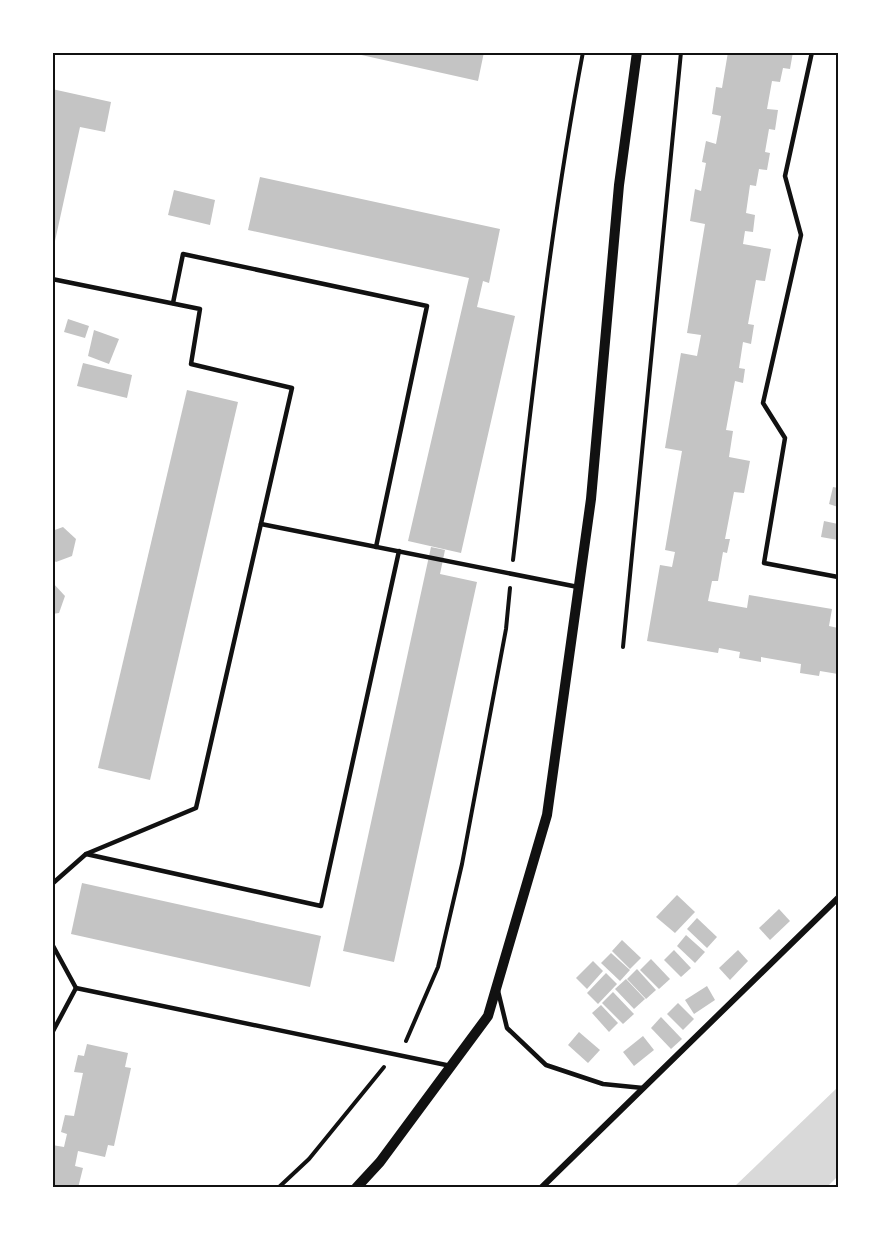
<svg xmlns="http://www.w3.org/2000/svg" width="891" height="1240" viewBox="0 0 891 1240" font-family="'PT Sans',sans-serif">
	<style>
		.water { fill: #d9d9d9 }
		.building { fill: #c4c4c4 }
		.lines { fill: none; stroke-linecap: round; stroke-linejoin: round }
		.path { stroke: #111; stroke-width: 4 }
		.service { stroke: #111; stroke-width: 4.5 }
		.minor { stroke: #111; stroke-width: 6 }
		.tertiary { stroke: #111; stroke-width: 10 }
		.neatline { fill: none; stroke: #111; stroke-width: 2 }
	</style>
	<rect width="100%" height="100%" fill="#fff"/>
	<path class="water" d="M838 1087V1176L827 1187H734Z"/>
	<g class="building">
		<path d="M348 52H484L478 81Z"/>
		<path d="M728 52H793L790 69 783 68 780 82 772 81 767 109 778 110 775 130 769 129 765 152 770 153 767 170 759 169 756 186 750 185 746 213 755 215 753 232 745 231 743 244 771 249 765 281 756 280 748 324 754 325 751 344 743 342 739 368 745 369 743 383 735 381 726 430 733 431 729 457 750 461 744 493 734 492 725 539H730L727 553 723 552 718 581H712L708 601 747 608 749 595 832 609 829 626 838 628V674L820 671 819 676 800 673 801 664 761 657V662L739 658 740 652 719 648 718 653 647 641 660 565 672 567 675 552 665 550 682 451 665 448 681 353 697 356 701 335 687 333 705 224 690 221 695 189 701 191 706 163 702 162 706 141 716 144 721 116 712 114 716 87 722 88Z"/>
		<path d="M52 89 111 102 105 132 80 127 55 241 52 240Z"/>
		<path d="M260 177 500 229 489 283 483 281 477 307 515 316 461 553 408 541 469 278 248 230Z"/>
		<path d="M174 190 215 200 210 225 168 215Z"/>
		<path d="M68 319 89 326 85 338 64 332Z"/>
		<path d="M94 330 119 339 109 364 88 356Z"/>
		<path d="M83 363 132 375 127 398 77 386Z"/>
		<path d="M187 390 238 402 150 780 98 768Z"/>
		<path d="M833 487 838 488V507L829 504Z"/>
		<path d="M824 521 838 524V540L821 537Z"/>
		<path d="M63 527 76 539 72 556 56 562 52 559V531Z"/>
		<path d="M431 547 445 550 440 574 477 582 394 962 343 951Z"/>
		<path d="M52 582 65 596 59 613 52 614Z"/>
		<path d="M82 883 321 936 310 987 71 934Z"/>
		<path d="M677 895 695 912 675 933 656 917Z"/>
		<path d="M779 909 790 921 770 940 759 928Z"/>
		<path d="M697 918 717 937 707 948 687 929Z"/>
		<path d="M686 935 705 952 695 963 677 946Z"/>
		<path d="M622 940 641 958 630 969 612 951Z"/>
		<path d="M674 950 691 968 681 977 664 960Z"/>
		<path d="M738 950 748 961 730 980 719 968Z"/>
		<path d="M611 953 630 970 620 981 601 963Z"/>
		<path d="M651 959 670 979 659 989 640 970Z"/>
		<path d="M593 961 603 971 587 989 576 978Z"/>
		<path d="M637 969 656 990 646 999 627 979Z"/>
		<path d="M606 973 617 984 598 1004 587 993Z"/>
		<path d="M626 979 645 999 634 1009 615 989Z"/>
		<path d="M707 986 715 1000 694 1014 685 1000Z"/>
		<path d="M613 992 634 1014 623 1024 602 1003Z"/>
		<path d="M678 1003 694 1019 683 1030 667 1014Z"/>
		<path d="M601 1005 618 1023 609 1032 592 1013Z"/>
		<path d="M661 1017 682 1039 671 1049 651 1028Z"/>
		<path d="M579 1032 600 1050 588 1063 568 1045Z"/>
		<path d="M643 1036 654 1050 634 1066 623 1052Z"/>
		<path d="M87 1044 128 1053 125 1067 131 1068 114 1146 108 1145 105 1157 78 1151 75 1166 83 1168 78 1188H52V1145L64 1147 67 1134 61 1132 65 1115 74 1116 83 1073 74 1072 78 1055 84 1056Z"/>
	</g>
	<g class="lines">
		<g class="path">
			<path d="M513 560C533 390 551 221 583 52"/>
			<path d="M623 647 681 52"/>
			<path d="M406 1041 438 967 462 864 506 629 510 588"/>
			<path d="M278 1188 309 1159 384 1067"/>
		</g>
		<g class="service">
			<path d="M812 52 785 176 801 235 763 403 785 438 764 563 838 577"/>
			<path d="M52 279 200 309 191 364 292 388 196 808 86 854 52 884"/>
			<path d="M173 303 183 254 427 306 376 547"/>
			<path d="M261 524 578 587"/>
			<path d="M86 854 321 906 399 551"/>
			<path d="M52 944 76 988"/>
			<path d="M498 991 507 1028 546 1065 603 1084 643 1088"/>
			<path d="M52 1033 76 988 451 1066"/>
		</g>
		<path class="minor" d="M541 1188 838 898"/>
		<path class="tertiary" d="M356 1188 380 1162 488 1016 547 815 591 499 619 185 637 52"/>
	</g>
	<rect width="891" height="1240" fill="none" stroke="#ffffff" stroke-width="108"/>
	<rect x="54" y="54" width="783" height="1132" class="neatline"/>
</svg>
